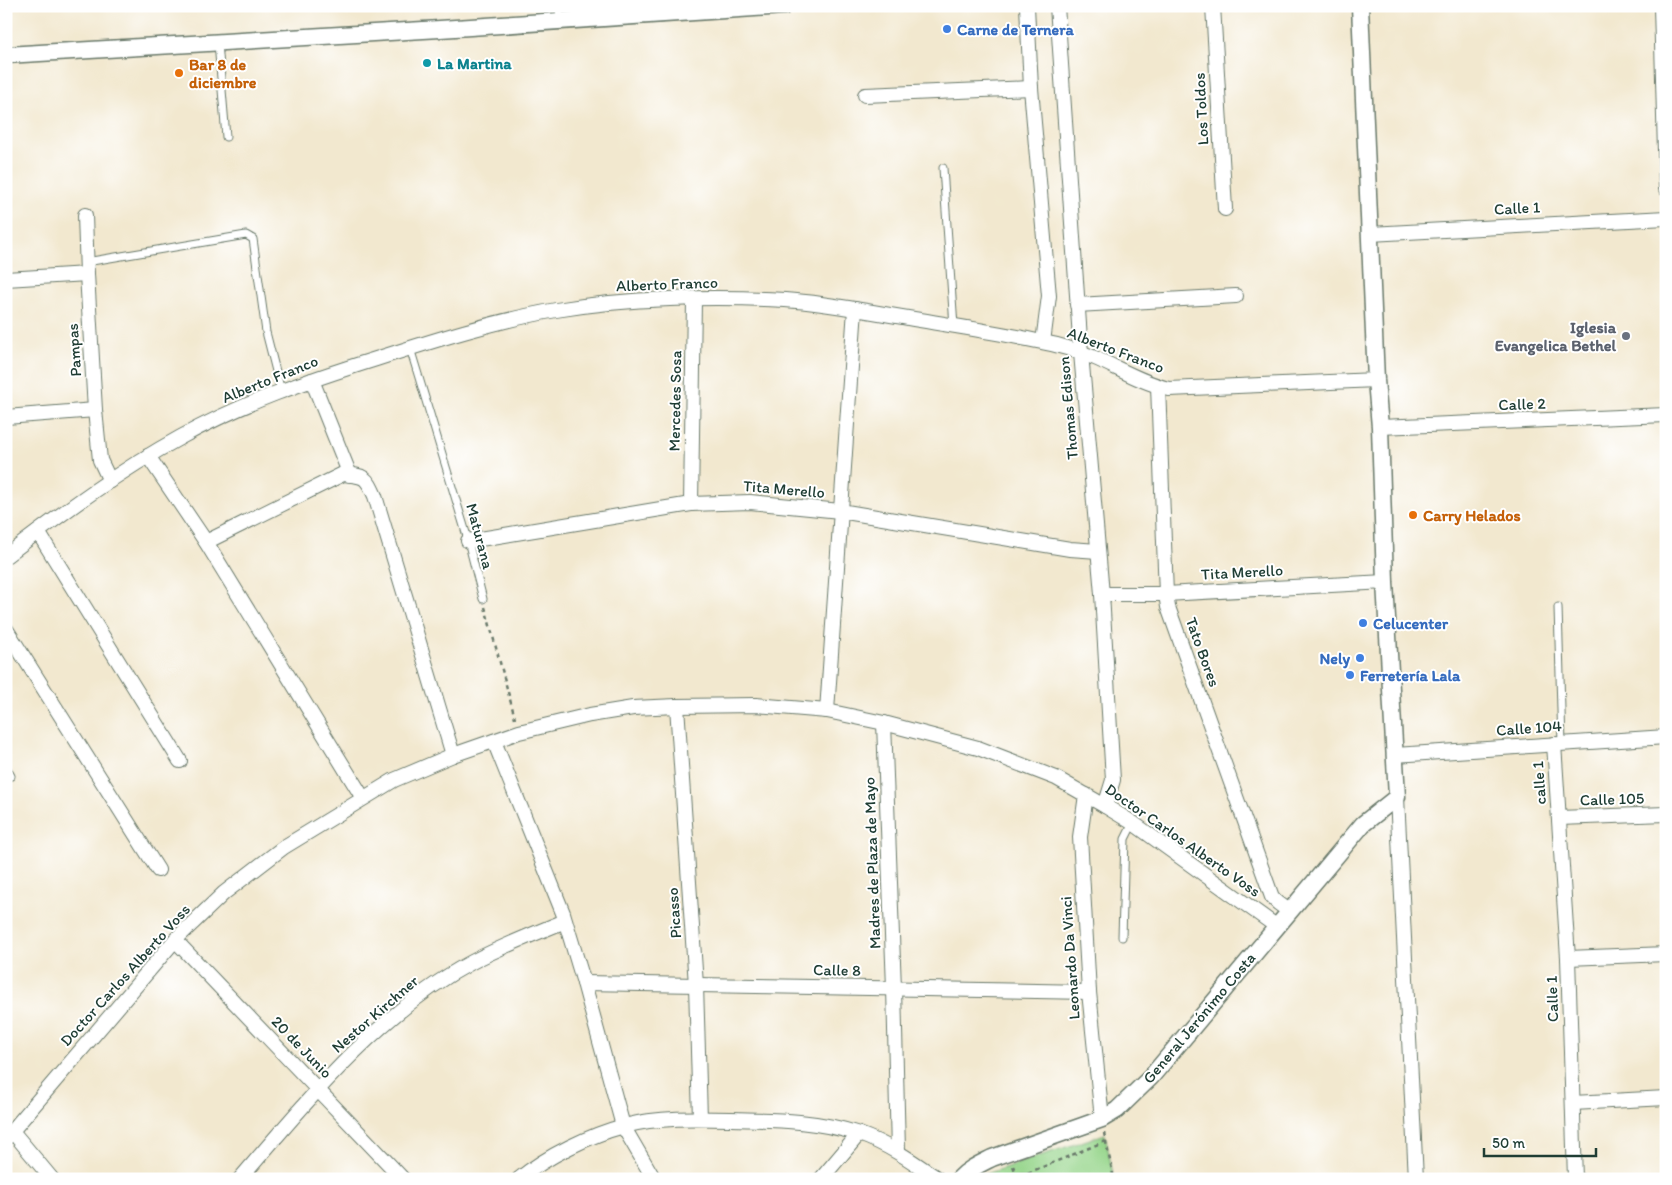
<svg xmlns="http://www.w3.org/2000/svg" width="1672" height="1185" viewBox="0 0 1672 1185" font-family="Itim,sans-serif">
	<style>
		.green { fill: #96d58b; stroke: #5a8960 }
		.lines { fill: none; stroke-linecap: round; stroke-linejoin: round }
		.service-casing { stroke: #69796a; stroke-width: 9 }
		.minor-casing { stroke: #69796a; stroke-width: 16 }
		.tertiary-casing { stroke: #69796a; stroke-width: 19 }
		.path { stroke: #69796a; stroke-width: 2.5; stroke-dasharray: 4 4; stroke-linecap: butt }
		.service { stroke: #fff; stroke-width: 7 }
		.minor { stroke: #fff; stroke-width: 14 }
		.tertiary { stroke: #fff; stroke-width: 16 }
		.shop-dot { fill: #3f7fe0; stroke: #fff; stroke-width: 2 }
		.culture-dot { fill: #0f9aa8; stroke: #fff; stroke-width: 2 }
		.food-dot { fill: #e8710a; stroke: #fff; stroke-width: 2 }
		.worship-dot { fill: #6b7280; stroke: #fff; stroke-width: 2 }
		.labels { text-anchor: middle; dominant-baseline: central; stroke-width: 4; stroke-linejoin: round; paint-order: stroke }
		.shop-label { font-size: 16px; font-weight: bold; fill: #366cbe; stroke: #fff; text-anchor: start }
		.culture-label { font-size: 16px; font-weight: bold; fill: #0d838f; stroke: #fff; text-anchor: start }
		.food-label { font-size: 16px; font-weight: bold; fill: #c56008; stroke: #fff; text-anchor: start }
		.street-label { font-size: 16px; fill: #1f3d34; stroke: #fff }
		.worship-label { font-size: 16px; font-weight: bold; fill: #5b616d; stroke: #fff; text-anchor: end }
	</style>
	<rect width="100%" height="100%" fill="#fff"/>
	<filter id="ink" filterUnits="userSpaceOnUse"><feTurbulence type="fractalNoise" baseFrequency=".02" numOctaves="2"/><feDisplacementMap in="SourceGraphic" scale="10" xChannelSelector="R" yChannelSelector="G"/><feConvolveMatrix kernelMatrix="1 2 1 2 8 2 1 2 1" color-interpolation-filters="sRGB"/></filter>
	<filter id="wash" filterUnits="userSpaceOnUse"><feTurbulence type="fractalNoise" baseFrequency=".0096" numOctaves="4" result="noise"/><feDisplacementMap in="SourceGraphic" scale="20" xChannelSelector="R" yChannelSelector="G"/><feGaussianBlur stdDeviation="1.12" result="paint"/><feColorMatrix in="noise" values="0 0 0 0 0 0 0 0 0 0 0 0 0 0 0 0 0 1.4 0 .05"/><feComposite in="paint" operator="in"/></filter>
	<g filter="url(#wash)">
		<rect width="100%" height="100%" fill="#f2e8cf"/>
		<path class="green" d="M1105 1134 1114 1179H980L983 1175Z"/>
	</g>
	<g filter="url(#ink)">
		<g class="lines">
			<g class="service-casing">
				<g id="service">
					<path d="M559 6 560 21"/>
					<path d="M592 6V19"/>
					<path d="M218 43 226 137"/>
					<path d="M943 168 954 326"/>
					<path d="M86 262 246 235 253 239 266 332 281 391"/>
					<path d="M410 348 466 533 483 599"/>
					<path d="M1558 607 1562 744"/>
					<path d="M6 767 11 776"/>
					<path d="M1122 937 1125 839 1133 823"/>
				</g>
			</g>
			<g class="minor-casing">
				<g id="minor">
					<path d="M1027 6 1031 88 1049 296 1043 342"/>
					<path d="M1057 6 1081 353 1102 594 1113 780 1105 806"/>
					<path d="M1213 6 1225 209"/>
					<path d="M1661 6 1666 189"/>
					<path d="M865 95 1031 88"/>
					<path d="M85 215 87 274 95 410 100 460 110 481"/>
					<path d="M1370 234 1666 218"/>
					<path d="M6 279 87 274"/>
					<path d="M1077 305 1236 296"/>
					<path d="M312 380 350 475"/>
					<path d="M1158 386 1166 594 1168 607 1272 897 1278 903 1289 911"/>
					<path d="M6 417 95 410"/>
					<path d="M1380 427 1666 415"/>
					<path d="M148 456 206 542 363 798"/>
					<path d="M691 504 694 300"/>
					<path d="M38 532 180 761"/>
					<path d="M468 541 691 504 750 502 840 511 1070 549 1098 551"/>
					<path d="M206 542 343 474C365 476 366 476 375 496L453 755"/>
					<path d="M6 556C62 513 119 471 181 437 242 403 309 380 376 359 435 340 495 321 556 310 627 298 712 296 785 300 830 303 875 313 920 320 960 327 1002 333 1042 342 1060 345 1078 351 1095 358 1120 369 1143 383 1169 389L1376 380"/>
					<path d="M1102 594H1166L1385 582"/>
					<path d="M6 629 158 870"/>
					<path d="M677 706 696 985 700 1118"/>
					<path d="M827 711 855 309"/>
					<path d="M884 723 894 988 898 1151"/>
					<path d="M494 741 563 913 584 983 623 1126 654 1179"/>
					<path d="M1554 744 1568 958 1575 1179"/>
					<path d="M1395 755 1666 737"/>
					<path d="M1086 795 1080 837 1089 992 1102 1119"/>
					<path d="M1397 797 1416 1179"/>
					<path d="M1559 818 1666 814"/>
					<path d="M175 940 403 1179"/>
					<path d="M1568 958 1666 954"/>
					<path d="M584 983 1089 992"/>
					<path d="M1573 1103 1666 1098"/>
					<path d="M12 1131 52 1179"/>
					<path d="M6 1138 175 940 224 893 284 847 394 780 453 755 519 732 590 715 633 708 677 706 756 705 827 711 884 723 978 748 1056 778 1105 806 1133 823 1276 926"/>
					<path d="M240 1179C307 1101 380 1011 472 962 502 946 534 934 565 921"/>
					<path d="M519 1179C547 1156 590 1135 624 1126 658 1117 696 1118 731 1119 774 1120 817 1120 859 1134 888 1144 912 1161 938 1179"/>
					<path d="M821 1179 859 1134"/>
				</g>
			</g>
			<g class="tertiary-casing">
				<g id="tertiary">
					<path d="M6 55 440 29 784 6"/>
					<path d="M959 1179C968 1169 980 1164 992 1158L1102 1119 1117 1110 1151 1077 1363 824 1397 797 1385 582 1380 427 1376 380 1360 6"/>
				</g>
			</g>
			<g class="path">
				<path d="M485 607 515 718"/>
				<path d="M1104 1133 1114 1179"/>
				<path d="M1013 1166 1018 1177"/>
				<path d="M1013 1179 1106 1141"/>
			</g>
			<use href="#service" class="service"/>
			<use href="#minor" class="minor"/>
			<use href="#tertiary" class="tertiary"/>
		</g>
	</g>
	<g class="shop-dot">
		<circle cx="947" cy="29" r="5"/>
		<circle cx="1363" cy="623" r="5"/>
		<circle cx="1360" cy="658" r="5"/>
		<circle cx="1350" cy="675" r="5"/>
	</g>
	<circle class="culture-dot" cx="427" cy="63" r="5"/>
	<g class="food-dot">
		<circle cx="179" cy="73" r="5"/>
		<circle cx="1413" cy="515" r="5"/>
	</g>
	<circle class="worship-dot" cx="1626" cy="336" r="5"/>
	<g class="labels">
		<g class="shop-label">
			<text x="957" y="29">Carne de Ternera</text>
			<text x="1373" y="623">Celucenter</text>
			<text x="1350" y="658" text-anchor="end">Nely</text>
			<text x="1360" y="675">Ferretería Lala</text>
		</g>
		<g class="culture-label">
			<text x="437" y="63">La Martina</text>
		</g>
		<g class="food-label">
			<text x="189" y="64">Bar 8 de<tspan x="189" dy="18">diciembre</tspan></text>
			<text x="1423" y="515">Carry Helados</text>
		</g>
		<g class="street-label">
			<text transform="translate(1201 109) rotate(-93)">Los Toldos</text>
			<text transform="translate(1517 208) rotate(-3)">Calle 1</text>
			<text transform="translate(667 284) rotate(-2)">Alberto Franco</text>
			<text transform="translate(74 350) rotate(-94)">Pampas</text>
			<text transform="translate(1116 350) rotate(21)">Alberto Franco</text>
			<text transform="translate(270 379) rotate(-22)">Alberto Franco</text>
			<text transform="translate(675 401) rotate(-89)">Mercedes Sosa</text>
			<text transform="translate(1522 404) rotate(-2)">Calle 2</text>
			<text transform="translate(1068 408) rotate(-95)">Thomas Edison</text>
			<text transform="translate(784 489) rotate(5)">Tita Merello</text>
			<text transform="translate(480 536) rotate(75)">Maturana</text>
			<text transform="translate(1242 572) rotate(-3)">Tita Merello</text>
			<text transform="translate(1203 652) rotate(70)">Tato Bores</text>
			<text transform="translate(1529 728) rotate(-4)">Calle 104</text>
			<text transform="translate(1539 783) rotate(-94)">calle 1</text>
			<text transform="translate(1612 799) rotate(-2)">Calle 105</text>
			<text transform="translate(1183 840) rotate(35)">Doctor Carlos Alberto Voss</text>
			<text transform="translate(872 863) rotate(-92)">Madres de Plaza de Mayo</text>
			<text transform="translate(674 913) rotate(-94)">Picasso</text>
			<text transform="translate(1070 958) rotate(-94)">Leonardo Da Vinci</text>
			<text transform="translate(837 970) rotate(1)">Calle 8</text>
			<text transform="translate(125 975) rotate(-48)">Doctor Carlos Alberto Voss</text>
			<text transform="translate(1552 999) rotate(-92)">Calle 1</text>
			<text transform="translate(375 1014) rotate(-41)">Nestor Kirchner</text>
			<text transform="translate(1199 1018) rotate(-50)">General Jerónimo Costa</text>
			<text transform="translate(302 1047) rotate(46)">20 de Junio</text>
		</g>
		<g class="worship-label">
			<text x="1616" y="327">Iglesia<tspan x="1616" dy="18">Evangelica Bethel</tspan></text>
		</g>
	</g>
	<rect width="1672" height="1185" fill="none" stroke="#fff" stroke-width="25"/>
	<path d="M1484 1148v8h112v-8" fill="none" stroke="#1f3d34" stroke-width="2.5"/>
	<text x="1492" y="1148" font-size="15" fill="#1f3d34" stroke="#ffffff" stroke-width="4" paint-order="stroke">50 m</text>
</svg>
